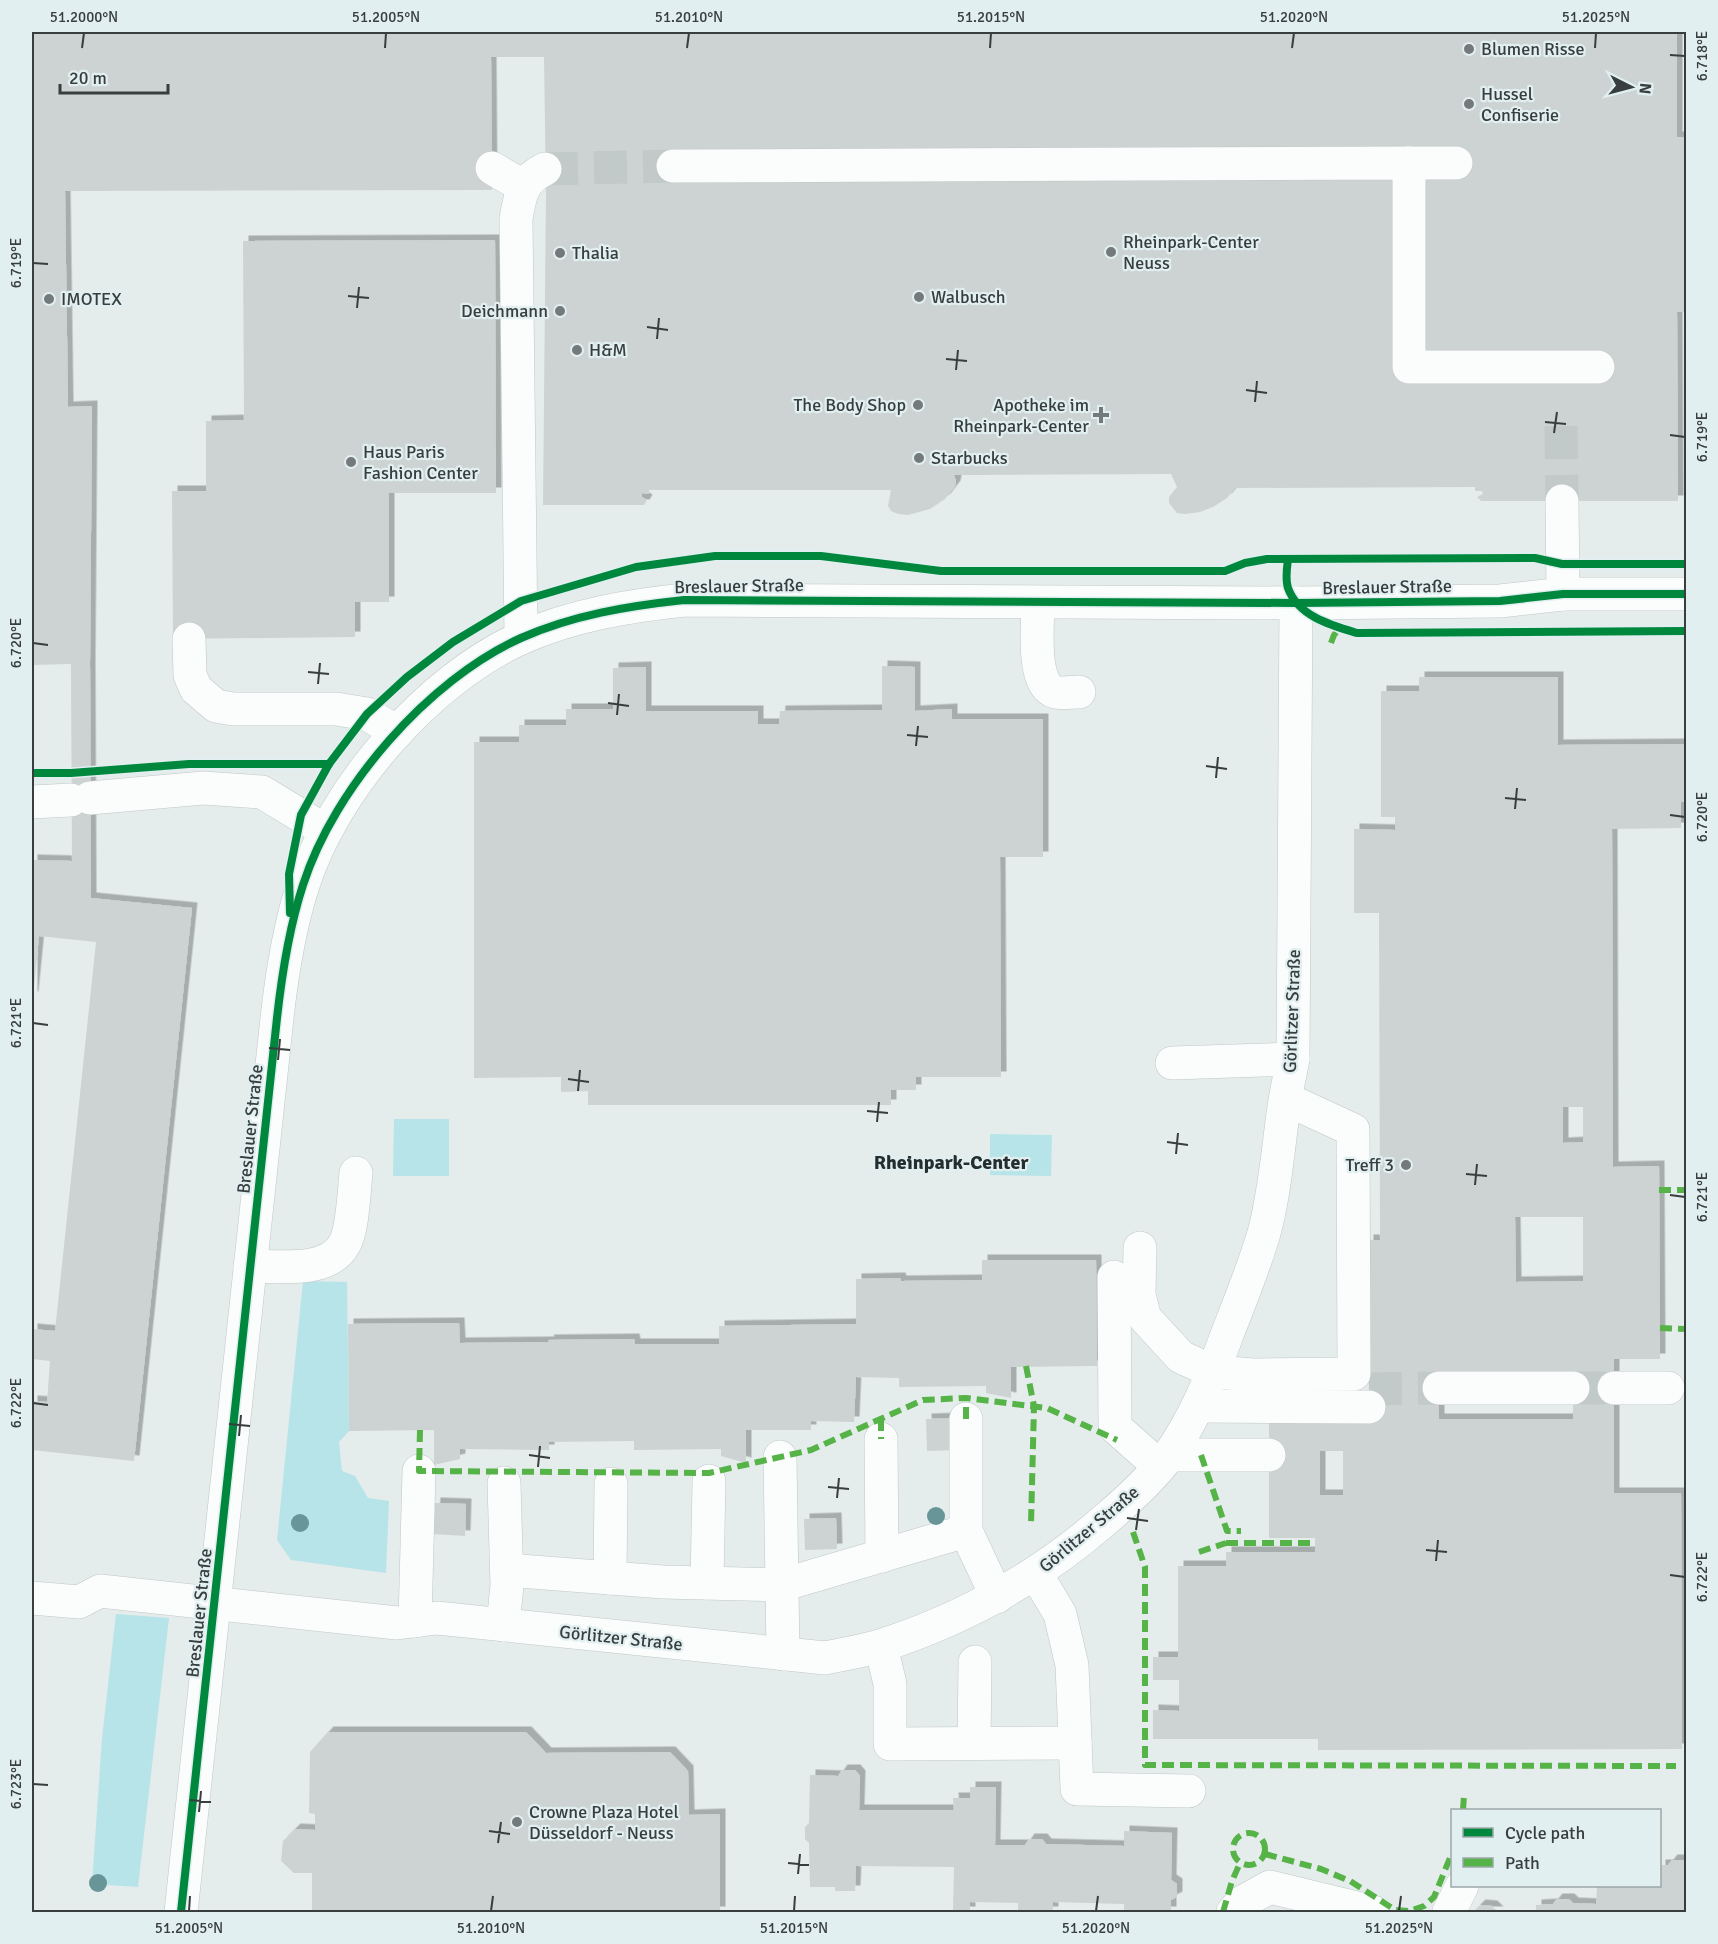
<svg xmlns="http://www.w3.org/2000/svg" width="1718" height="1944" viewBox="0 0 1718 1944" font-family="Signika,sans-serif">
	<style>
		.green { fill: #b7e4e8 }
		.building { fill: #cdd3d3; fill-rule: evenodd; filter: url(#shadow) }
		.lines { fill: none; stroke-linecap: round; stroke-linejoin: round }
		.minor-tunnel { stroke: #c2c9c9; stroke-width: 33; stroke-dasharray: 33 16; stroke-linecap: butt }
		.minor-casing { stroke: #c1c7c7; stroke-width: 34 }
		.minor { stroke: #fbfcfc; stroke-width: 33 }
		.quiet { stroke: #56b347; stroke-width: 6; stroke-dasharray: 12 6; stroke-linecap: butt }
		.cycleway-casing { stroke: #e1eff0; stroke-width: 11 }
		.cycleway { stroke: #00873e; stroke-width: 8 }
		.tree { fill: #679598 }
		.ticks { fill: none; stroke: #383d3e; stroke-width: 2 }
		.poi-dot { fill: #747a7b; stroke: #e1eff0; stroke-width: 2 }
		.labels { text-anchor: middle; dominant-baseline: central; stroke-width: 4.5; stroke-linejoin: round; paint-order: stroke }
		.poi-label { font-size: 18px; fill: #383d3e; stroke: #e1eff0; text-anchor: start }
		.street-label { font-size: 18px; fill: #383d3e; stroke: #e1eff0 }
		.neighbourhood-label { font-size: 20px; font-weight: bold; fill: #242e2f; stroke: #e1eff0 }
		.neatline { fill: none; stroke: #383d3e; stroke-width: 2 }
		.ticks-label { font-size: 15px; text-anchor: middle; fill: #383d3e }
	</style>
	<defs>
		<filter id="shadow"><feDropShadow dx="5.5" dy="-5.5" stdDeviation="0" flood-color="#0004"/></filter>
	</defs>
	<rect width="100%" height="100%" fill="#e4ecec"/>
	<g class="green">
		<path d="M394 1119H449V1176H393Z"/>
		<path d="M990 1134 1052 1135 1051 1176 990 1175Z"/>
		<path d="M303 1281 347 1282 349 1431 339 1442 342 1471 355 1476 368 1498 389 1501 386 1573 291 1560 277 1540Z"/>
		<path d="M116 1614 169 1618 138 1887 92 1884 102 1738Z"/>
	</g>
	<g class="building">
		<path d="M32 32H1677V137H1686V312H1677L1678 501H1481L1477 497 1483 494 1482 491H1475V487L1235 488 1227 498 1213 507 1200 512 1185 514 1177 513 1169 503V497L1177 487 1171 474 977 475H954L956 481 955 486 945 499 930 509 908 515 898 514 891 511 888 506 891 490H649V494L642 493V497L647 500 644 505H543L546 192 544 57H491L492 190 65 191 68 407 92 406 90 664 91 898 192 908 134 1461 32 1450V1401L47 1402 50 1361 32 1359V1329L55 1331 96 942 39 936 33 997H32V860L72 861 71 664 32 665Z"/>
		<path d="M495 240 496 493H389V602H355V637L173 639 172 491H206V421L244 420 243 241Z"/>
		<path d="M882 666 915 667V711L952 709V719H1043V857H1000L1001 1077H916V1090H891V1105H588V1091L561 1092V1077L474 1078V742H519V725H566V709H613V668L646 667V711H758V724H779L780 711 882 710Z"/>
		<path d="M1419 677H1558V745L1686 744V802H1681V828L1612 829 1613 1167 1659 1166 1660 1359H1614V1493H1681L1682 1749 1318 1750V1739H1153V1710L1179 1711V1680H1153V1657H1178V1566H1226V1552H1315V1538H1269V1420L1369 1419 1368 1240H1380L1379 913H1354V829L1395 830V817H1381V691H1419ZM1563 1107H1583V1142L1563 1143ZM1515 1217H1583V1281L1516 1282ZM1439 1379H1573V1419H1439ZM1320 1451H1343V1495H1320Z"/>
		<path d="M982 1260H1096L1097 1366 1011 1367V1398L986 1393V1386L899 1387V1378L856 1377 854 1422 811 1421V1430H746V1463L721 1456V1449L634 1450V1441L549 1442V1450L460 1449V1459L434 1465V1430L349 1431 348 1324 459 1323 460 1343 549 1342 548 1340 634 1339 635 1344H719V1326L856 1324V1279L900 1278 901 1281 982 1280Z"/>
		<path d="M958 1418 959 1450 927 1451 926 1419Z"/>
		<path d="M435 1503 466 1504 465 1536 433 1534Z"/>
		<path d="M836 1518 837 1549 805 1550 804 1519Z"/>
		<path d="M328 1732H526L546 1753 670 1752 688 1771 689 1815 720 1814V1912H312V1873H294L281 1861 283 1841 295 1829 315 1830V1814L309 1813 310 1752Z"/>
		<path d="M842 1770H855L860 1776 859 1810H954L953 1798H970V1787H996L995 1845H1025L1029 1839H1042L1046 1844 1124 1846V1831L1172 1833 1171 1880 1177 1884V1897L1171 1900V1912H1124V1904L1053 1902V1912H1018V1903L970 1902V1912H953L954 1867 856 1866 855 1891H835V1887H810L809 1843 805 1839V1827L809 1823 810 1775 838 1776Z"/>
		<path d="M1672 1860H1683L1686 1864V1912H1536V1905L1553 1904 1557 1899H1569L1573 1903 1596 1904 1597 1886H1660V1865H1668Z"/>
		<path d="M1480 1905 1492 1906 1498 1912H1475V1910Z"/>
	</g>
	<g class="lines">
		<g class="minor-tunnel">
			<path d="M545 169 673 166"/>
			<path d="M1561 426 1562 501"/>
			<path d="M1573 1388H1614"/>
			<path d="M1369 1389 1439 1388"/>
		</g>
		<g class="minor-casing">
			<g id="minor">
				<path d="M1409 163H1456"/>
				<path d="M673 166 1409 163V367H1598"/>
				<path d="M492 168 524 187"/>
				<path d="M1562 501 1563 594"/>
				<path d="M1038 603C1038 624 1031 685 1055 692 1062 694 1072 692 1079 692"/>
				<path d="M521 638 516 219C520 195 522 180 545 169"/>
				<path d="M189 639 190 675 196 689 216 706 233 709H336L367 714 397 732"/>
				<path d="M90 798 203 788 262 792 326 831"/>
				<path d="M32 802 71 800"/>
				<path d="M1172 1063 1293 1059"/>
				<path d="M1140 1248 1139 1295 1145 1318 1181 1357 1214 1372 1254 1375 1354 1374 1353 1130 1286 1099"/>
				<path d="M250 1266C280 1266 329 1274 345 1243 353 1228 354 1190 356 1173"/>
				<path d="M1114 1277 1115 1427 1159 1466"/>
				<path d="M1439 1388H1573"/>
				<path d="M1614 1388H1668"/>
				<path d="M1198 1406 1369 1407"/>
				<path d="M966 1419V1531L997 1597"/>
				<path d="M881 1439 882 1556"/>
				<path d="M1169 1455H1269"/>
				<path d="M780 1457 783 1654"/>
				<path d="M507 1570 663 1582 782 1585 966 1531"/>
				<path d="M1036 1574 1060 1614 1072 1665 1077 1789 1189 1791"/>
				<path d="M610 1578 611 1484"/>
				<path d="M707 1583 709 1481"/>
				<path d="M32 1598 79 1602 100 1591 397 1623 437 1618 825 1658C844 1654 864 1651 883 1645 966 1618 1041 1576 1106 1519 1127 1501 1150 1480 1167 1458 1195 1419 1212 1376 1228 1332 1241 1299 1254 1267 1264 1233 1274 1196 1277 1159 1282 1122 1284 1101 1289 1080 1293 1059L1296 603"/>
				<path d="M415 1621 419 1471"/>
				<path d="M503 1625 507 1585 504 1483"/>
				<path d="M881 1646 890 1684V1744L1075 1743"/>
				<path d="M974 1743 975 1662"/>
				<path d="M181 1912 277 1018C282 973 289 928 303 885 334 788 428 680 521 638 573 615 628 606 684 600L1296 603 1500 601 1563 594H1686"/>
				<path d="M1233 1912 1241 1903 1270 1887 1373 1912"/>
				<path d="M1449 1912 1462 1886"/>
			</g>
		</g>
		<use href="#minor" class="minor"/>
		<g class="quiet">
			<path d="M1331 643 1334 635 1340 628"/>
			<path d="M1659 1190H1686"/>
			<path d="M1660 1328 1686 1329"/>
			<path d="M1026 1366 1034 1406 1031 1524"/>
			<path d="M881 1419V1439"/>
			<path d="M966 1419V1398"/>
			<path d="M420 1430 419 1471 709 1473 811 1450 923 1400 966 1398 1047 1408 1117 1440"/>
			<path d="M1201 1455 1227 1531H1241"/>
			<path d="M1133 1532 1145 1567V1765L1676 1766"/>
			<path d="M1226 1543H1310"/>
			<path d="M1199 1552 1226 1543 1227 1537"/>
			<path d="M1463 1810 1464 1796"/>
			<circle cx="1249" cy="1849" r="16"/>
			<path d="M1265 1854 1321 1869 1350 1881 1395 1910 1410 1911 1424 1906 1434 1897 1452 1853"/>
			<path d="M1223 1912 1232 1881 1240 1863"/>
		</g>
		<g class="cycleway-casing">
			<g id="cycleway">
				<path d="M1288 559C1287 568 1285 579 1288 588 1298 616 1330 625 1357 633L1686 631"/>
				<path d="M32 773H71L189 764H329"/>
				<path d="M290 913 289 874 301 815 329 764 367 714 407 677 453 642 521 601 636 567 715 556H821L941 571H1225L1245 563 1267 559 1535 558 1562 564H1686"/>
				<path d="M181 1912 277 1018C282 973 289 928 303 885 334 788 428 680 521 638 573 615 628 606 684 600L1296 603 1500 601 1563 594H1686"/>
			</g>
		</g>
		<use href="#cycleway" class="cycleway"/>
	</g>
	<g class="tree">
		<circle cx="936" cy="1516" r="9"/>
		<circle cx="300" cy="1523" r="9"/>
		<circle cx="98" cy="1883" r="9"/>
	</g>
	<path class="ticks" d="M82 48 84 33M385 48 386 33M687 48 689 33M990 48 991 33M1292 48 1294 33M1595 48 1596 33M1670 55 1685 56M33 263 48 264M348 296 369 298M357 308 359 287M647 327 668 330M657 339 659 318M946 359 967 361M956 370 958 350M1246 390 1267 393M1255 402 1257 381M1545 422 1566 424M1554 433 1557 412M1670 435 1685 437M33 643 48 645M308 672 329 674M318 684 320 663M608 703 629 706M617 715 619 694M907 735 928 737M916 746 918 726M1206 766 1227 769M1216 778 1218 757M1505 798 1526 800M1515 809 1517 788M1670 815 1685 817M33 1023 48 1025M269 1048 290 1050M278 1060 280 1039M568 1079 589 1082M578 1091 580 1070M867 1111 888 1113M877 1122 879 1102M1167 1142 1188 1145M1176 1154 1178 1133M1466 1174 1487 1176M1475 1185 1477 1164M1670 1195 1685 1197M33 1403 48 1405M229 1424 250 1426M239 1436 241 1415M529 1455 550 1458M538 1467 540 1446M828 1487 849 1489M837 1498 839 1478M1127 1518 1148 1521M1136 1530 1139 1509M1426 1550 1447 1552M1436 1561 1438 1540M1670 1575 1685 1577M33 1784 48 1785M190 1800 211 1802M199 1812 201 1791M489 1831 510 1834M498 1843 501 1822M788 1863 809 1865M798 1874 800 1854M189 1911 190 1896M491 1911 493 1896M794 1911 795 1896M1096 1911 1098 1896M1399 1911 1401 1896"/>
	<g class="poi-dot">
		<circle cx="1469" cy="49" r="6"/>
		<circle cx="1469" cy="104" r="6"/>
		<circle cx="1111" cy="252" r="6"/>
		<circle cx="560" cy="253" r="6"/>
		<circle cx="919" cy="297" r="6"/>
		<circle cx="49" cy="299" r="6"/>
		<circle cx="560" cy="311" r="6"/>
		<circle cx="577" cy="350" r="6"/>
		<circle cx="918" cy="405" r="6"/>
		<path d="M1098 406h6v6h6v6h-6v6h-6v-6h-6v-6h6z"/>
		<circle cx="919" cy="458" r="6"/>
		<circle cx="351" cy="462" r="6"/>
		<circle cx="1406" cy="1165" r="6"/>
		<circle cx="517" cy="1822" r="6"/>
	</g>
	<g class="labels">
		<g class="poi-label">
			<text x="1481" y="49">Blumen Risse</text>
			<text x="1481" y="94">Hussel<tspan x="1481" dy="21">Confiserie</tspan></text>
			<text x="1123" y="242">Rheinpark-Center<tspan x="1123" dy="21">Neuss</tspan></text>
			<text x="572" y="253">Thalia</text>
			<text x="931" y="297">Walbusch</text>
			<text x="61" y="299">IMOTEX</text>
			<text x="548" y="311" text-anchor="end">Deichmann</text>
			<text x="589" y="350">H&amp;M</text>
			<text x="906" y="405" text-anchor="end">The Body Shop</text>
			<text x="1089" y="405" text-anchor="end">Apotheke im<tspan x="1089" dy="21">Rheinpark-Center</tspan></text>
			<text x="363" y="452">Haus Paris<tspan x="363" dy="21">Fashion Center</tspan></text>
			<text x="931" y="458">Starbucks</text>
			<text x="1394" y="1165" text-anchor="end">Treff 3</text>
			<text x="529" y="1812">Crowne Plaza Hotel<tspan x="529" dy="21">Düsseldorf - Neuss</tspan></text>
		</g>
		<g class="street-label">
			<text transform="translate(739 586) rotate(-1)">Breslauer Straße</text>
			<text transform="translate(1387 587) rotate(-1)">Breslauer Straße</text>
			<text transform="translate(1292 1011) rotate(-88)">Görlitzer Straße</text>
			<text transform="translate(250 1129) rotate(-84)">Breslauer Straße</text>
			<text transform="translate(1089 1529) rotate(-40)">Görlitzer Straße</text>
			<text transform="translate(199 1613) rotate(-84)">Breslauer Straße</text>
			<text transform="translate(621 1638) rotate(6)">Görlitzer Straße</text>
		</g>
		<g class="neighbourhood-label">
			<text x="951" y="1162">Rheinpark-Center</text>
		</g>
	</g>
	<rect width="1718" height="1944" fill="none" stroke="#e1eff0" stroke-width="66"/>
	<rect x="1451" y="1809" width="210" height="78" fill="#e1eff0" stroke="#9da8a9" stroke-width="1.5"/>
	<rect x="1463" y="1828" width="30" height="9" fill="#00873e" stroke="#9da8a9" stroke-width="1.5"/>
	<text x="1505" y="1839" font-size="18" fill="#383d3e">Cycle path</text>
	<rect x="1463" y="1858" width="30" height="9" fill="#56b347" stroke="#9da8a9" stroke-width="1.5"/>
	<text x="1505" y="1869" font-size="18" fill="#383d3e">Path</text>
	<g transform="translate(1631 87) rotate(96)" stroke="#e1eff0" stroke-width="4.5" paint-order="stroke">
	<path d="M0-4.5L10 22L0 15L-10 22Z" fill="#383d3e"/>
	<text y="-9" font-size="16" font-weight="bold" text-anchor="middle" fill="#383d3e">N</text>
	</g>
	<path d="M60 84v9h108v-9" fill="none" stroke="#383d3e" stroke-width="3"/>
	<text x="69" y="84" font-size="18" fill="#383d3e" stroke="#e1eff0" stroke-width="4.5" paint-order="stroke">20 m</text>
	<rect x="33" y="33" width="1652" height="1878" class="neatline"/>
	<g class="ticks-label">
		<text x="84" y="22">51.2000°N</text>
		<text x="386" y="22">51.2005°N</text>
		<text x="689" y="22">51.2010°N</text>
		<text x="991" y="22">51.2015°N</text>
		<text x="1294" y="22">51.2020°N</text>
		<text x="1596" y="22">51.2025°N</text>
		<text transform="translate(1702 56) rotate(-90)" y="5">6.718°E</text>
		<text transform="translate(16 263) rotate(-90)" y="5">6.719°E</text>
		<text transform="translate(1702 437) rotate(-90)" y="5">6.719°E</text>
		<text transform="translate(16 643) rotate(-90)" y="5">6.720°E</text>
		<text transform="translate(1702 817) rotate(-90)" y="5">6.720°E</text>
		<text transform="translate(16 1023) rotate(-90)" y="5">6.721°E</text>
		<text transform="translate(1702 1197) rotate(-90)" y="5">6.721°E</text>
		<text transform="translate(16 1403) rotate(-90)" y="5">6.722°E</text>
		<text transform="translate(1702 1577) rotate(-90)" y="5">6.722°E</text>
		<text transform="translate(16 1784) rotate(-90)" y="5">6.723°E</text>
		<text x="189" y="1933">51.2005°N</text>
		<text x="491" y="1933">51.2010°N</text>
		<text x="794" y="1933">51.2015°N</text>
		<text x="1096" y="1933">51.2020°N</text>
		<text x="1399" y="1933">51.2025°N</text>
	</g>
</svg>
